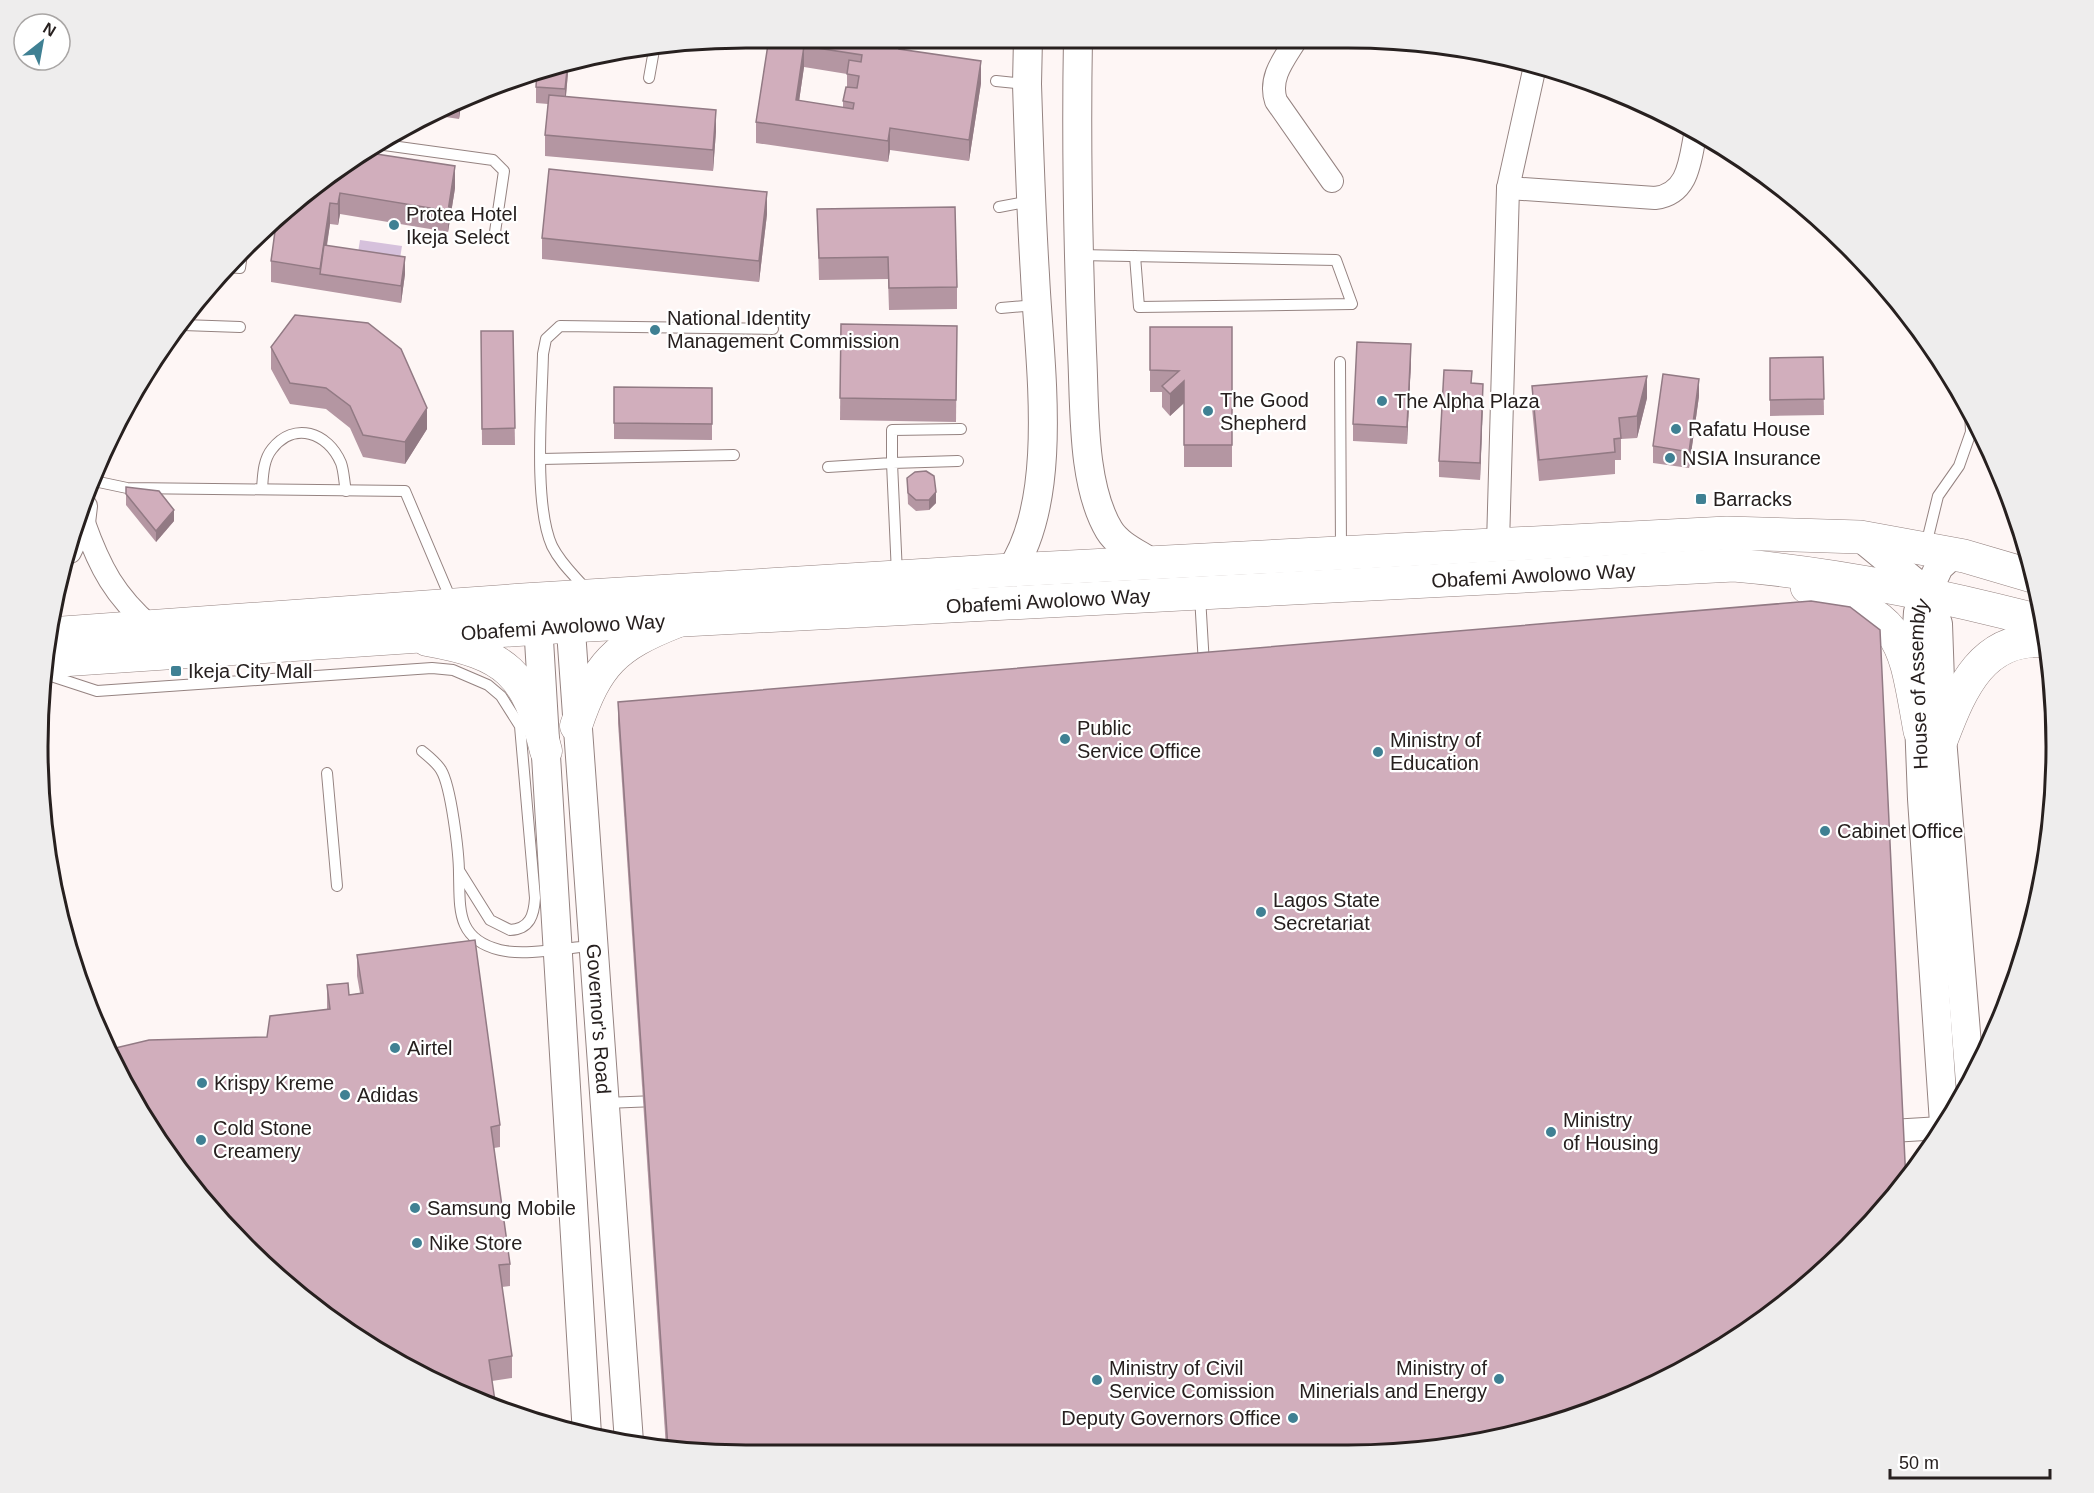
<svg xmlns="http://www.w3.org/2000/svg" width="2094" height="1493" viewBox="0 0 2094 1493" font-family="Helvetica,sans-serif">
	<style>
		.water { fill: #d6c1dc }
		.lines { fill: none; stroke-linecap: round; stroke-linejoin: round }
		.service-casing { stroke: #958381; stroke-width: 12 }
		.minor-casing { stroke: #958381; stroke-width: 24 }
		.tertiary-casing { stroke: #958381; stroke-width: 30 }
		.secondary-casing { stroke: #958381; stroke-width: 33 }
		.primary-casing { stroke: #958381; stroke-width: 34 }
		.service { stroke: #fff; stroke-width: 10 }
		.minor { stroke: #fff; stroke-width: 22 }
		.tertiary { stroke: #fff; stroke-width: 28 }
		.secondary { stroke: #fff; stroke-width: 32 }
		.primary { stroke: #fff; stroke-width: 33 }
		.wall { fill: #b496a2; fill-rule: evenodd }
		.shaded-wall { fill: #927a84 }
		.building { fill: #d1aebc; stroke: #927a84; stroke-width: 1.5; fill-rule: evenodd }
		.poi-dot { fill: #3f8093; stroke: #fff; stroke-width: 2 }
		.labels { text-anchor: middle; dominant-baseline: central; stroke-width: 4.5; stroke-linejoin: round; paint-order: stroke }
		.poi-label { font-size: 20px; fill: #27201f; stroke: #fff; text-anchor: start }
		.street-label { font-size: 20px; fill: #27201f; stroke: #fff }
		.rim { fill: none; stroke: #27201f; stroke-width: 3 }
	</style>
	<rect width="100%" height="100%" fill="#fef6f5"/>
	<path class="water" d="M360 240 402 246 399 265 357 259Z"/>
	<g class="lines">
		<g class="service-casing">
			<g id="service">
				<path d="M649 78 654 50"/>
				<path d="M996 81 1025 84"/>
				<path d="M377 144 493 160 504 171 495 232"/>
				<path d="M999 207 1031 201"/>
				<path d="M1079 255 1336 260 1352 304 1139 307 1135 256"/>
				<path d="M227 267 240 268 242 254"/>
				<path d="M1001 308 1036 305"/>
				<path d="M183 325 240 327"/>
				<path d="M1340 362 1341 550"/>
				<path d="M541 459 734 455"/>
				<path d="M828 467 892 463V430L961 429"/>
				<path d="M94 481 127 488 405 491 452 602"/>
				<path d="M262 489C263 476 263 460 272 449 294 421 328 432 341 463 344 471 344 482 346 491"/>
				<path d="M1926 545 1938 496 1959 466 1971 432 1970 411"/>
				<path d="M897 574 892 463 958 461"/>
				<path d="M586 589C574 575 561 564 552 546 533 504 542 403 543 354L546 339 560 326 773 329"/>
				<path d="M1200 596 1204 665"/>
				<path d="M45 674 97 691 432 668 453 670 488 685 501 696 520 726 535 898C534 915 530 929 510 930L490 920 460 872"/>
				<path d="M422 751C428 756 437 763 441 770 451 786 459 853 459 874 460 909 456 939 500 950 524 956 565 948 591 946"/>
				<path d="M327 773 337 886"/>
				<path d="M605 1103 656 1101"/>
			</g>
		</g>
		<g class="minor-casing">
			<g id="minor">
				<path d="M1297 38C1285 58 1268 77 1276 101L1332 181"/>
				<path d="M1508 188 1655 198C1690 194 1690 158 1696 130"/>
				<path d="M84 523C100 568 115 596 151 627"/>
				<path d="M1498 544 1508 188 1535 66"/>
				<path d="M70 552 84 523 86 506"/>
				<path d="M1875 1132 1941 1128"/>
			</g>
		</g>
		<g class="tertiary-casing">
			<g id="tertiary">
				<path d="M1078 38C1076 142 1078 246 1082 351 1085 404 1081 483 1109 530 1118 545 1137 553 1152 563"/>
				<path d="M1860 537 1928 593 1938 624 1942 738 1970 1082"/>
				<path d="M1011 570C1060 497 1039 361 1035 275 1031 211 1029 148 1027 84L1028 38"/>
				<path id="s1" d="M569 603 629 1442"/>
				<path d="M537 607 587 1435"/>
				<path id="s2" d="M1944 1123 1922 799 1916 641 1918 612 1939 567 1952 555"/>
			</g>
		</g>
		<g class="secondary-casing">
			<g id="secondary">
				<path d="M427 640C507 654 527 673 546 751"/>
				<path d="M576 726C597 664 615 646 676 622"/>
			</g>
		</g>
		<g class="primary-casing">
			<g id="primary">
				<path d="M1807 587C1905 617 1903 637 1920 731"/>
				<path d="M49 634 523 600 1011 570 1727 533 1860 537 1964 556 2032 576"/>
				<path id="s3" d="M46 661 570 626 1734 565C1839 574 1941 595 2043 622"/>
				<path d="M1942 738C1961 688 1983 635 2047 641"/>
			</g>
		</g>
		<use href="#service" class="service"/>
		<use href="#minor" class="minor"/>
		<use href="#tertiary" class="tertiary"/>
		<use href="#secondary" class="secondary"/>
		<use href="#primary" class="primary"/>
	</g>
	<g class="wall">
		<path d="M769 38 901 50 981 83 969 161 890 150 888 162 756 143V122ZM804 67 847 74V87L843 101V108L799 101Z"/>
		<path d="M569 61 566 96 716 131 713 171 545 156V135L548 104 536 103V87L563 62Z"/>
		<path d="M462 98 459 119 432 115Z"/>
		<path d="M353 157 455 188 448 232 340 214 338 225 330 224 327 246 405 274 401 303 271 282V261L275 231 269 230Z"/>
		<path d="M817 209 957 287V309L889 310 888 279 819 280Z"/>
		<path d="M767 214 759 282 542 259V238Z"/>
		<path d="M841 324 957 326 956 422 840 420Z"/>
		<path d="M1150 327H1232V467H1184V403L1170 416 1162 407V392H1150Z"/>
		<path d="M481 331H513L515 445H482Z"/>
		<path d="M271 347 427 429 405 464 363 457 350 428 326 409 290 404 271 369Z"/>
		<path d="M1823 357 1824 415 1770 416V358Z"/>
		<path d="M1411 361 1407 444 1353 441V424Z"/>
		<path d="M1472 383 1483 400 1480 480 1439 477V461Z"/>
		<path d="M1532 386 1647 398 1637 438 1621 439V460H1615V474L1539 481 1532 408Z"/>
		<path d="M614 387 712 388V440L614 439Z"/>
		<path d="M1699 396 1689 468 1653 463V446Z"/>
		<path d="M907 478 936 503 929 510 916 511 908 504Z"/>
		<path d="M126 487 174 521 156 542 126 505Z"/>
		<path d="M618 702 700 1454 666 1448 618 723Z"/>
		<path d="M357 955 500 1125V1147L494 1148 510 1264V1286L502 1287 512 1356V1378L492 1381 495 1406 433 1383 267 1037 327 1009V985L349 995 360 993 357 976Z"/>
	</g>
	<g class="shaded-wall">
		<path d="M804 46V67L796 122V100Z"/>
		<path d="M568 61H569L565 106V89Z"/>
		<path d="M981 61V83L969 161V140Z"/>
		<path d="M462 98 459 119V100Z"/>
		<path d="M716 110V131L713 171V150Z"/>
		<path d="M890 128V150L888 162V141Z"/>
		<path d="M455 166V188L448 232V211Z"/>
		<path d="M767 192V214L759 282V261Z"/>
		<path d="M340 193V214L338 225V204Z"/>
		<path d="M330 203V224L322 274H320V269Z"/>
		<path d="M405 257V274L401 303V286Z"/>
		<path d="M1411 344V361L1407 444V427Z"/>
		<path d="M1647 376V398L1637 438V416Z"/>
		<path d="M1699 379V396L1689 468V452Z"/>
		<path d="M1184 381V403L1170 416V394Z"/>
		<path d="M1483 384V400L1480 480V463Z"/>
		<path d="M427 408V429L405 464V442Z"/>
		<path d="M936 492V503L929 510V500Z"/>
		<path d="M174 510V521L156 542V531Z"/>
	</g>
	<g class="building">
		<path d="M769 38H901L899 49 981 61 969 140 890 128 888 141 756 122ZM804 46 862 55 861 62 849 60 847 74 859 76 857 88 846 87 843 101 854 103 853 109 796 100Z"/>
		<path d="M568 61 565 89 536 87 537 70 563 62Z"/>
		<path d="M549 95 716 110 713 150 545 135Z"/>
		<path d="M363 152 455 166 448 211 340 193 338 204 330 203 320 269 271 261 276 224 353 157Z"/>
		<path d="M549 169 767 192 759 261 542 238Z"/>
		<path d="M955 207 957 287 889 288 888 257 819 258 817 209Z"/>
		<path d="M324 245 405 257 401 286 320 274Z"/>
		<path d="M295 315 368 323 401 349 427 408 405 442 363 435 350 406 326 388 290 383 271 347Z"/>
		<path d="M841 324 957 326 956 400 840 398Z"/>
		<path d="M1150 327H1232V445H1184V381L1170 394 1162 386 1179 371 1150 370Z"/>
		<path d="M481 331H513L515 428 482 429Z"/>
		<path d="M1357 342 1411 344 1407 427 1353 424Z"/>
		<path d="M1823 357 1824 399 1770 400V358Z"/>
		<path d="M1444 370 1472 371 1471 383 1483 384 1480 463 1439 461Z"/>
		<path d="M1663 374 1699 379 1689 452 1653 446Z"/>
		<path d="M1647 376 1637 416 1619 418 1621 438 1614 439 1615 452 1539 460 1532 386Z"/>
		<path d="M614 387 712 388V424L614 423Z"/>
		<path d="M926 471 934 476 936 492 929 500H916L908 493 907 478 915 472Z"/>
		<path d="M126 487 159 491 174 510 156 531 126 494Z"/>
		<path d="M1811 601 1850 607 1880 630 1906 1183 1815 1280 1661 1383 1575 1418 1440 1449 700 1454 668 1449 618 702Z"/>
		<path d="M475 940 500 1125 491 1127 510 1264 499 1265 512 1356 489 1360 495 1401 485 1402 433 1383 315 1309 213 1214 133 1101 107 1050 149 1040 267 1037 270 1016 330 1009 327 985 348 983 349 995 363 993 357 955Z"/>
	</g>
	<g class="poi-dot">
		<circle cx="394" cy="225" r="6"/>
		<circle cx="655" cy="330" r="6"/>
		<circle cx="1382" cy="401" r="6"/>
		<circle cx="1208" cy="411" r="6"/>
		<circle cx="1676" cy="429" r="6"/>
		<circle cx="1670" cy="458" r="6"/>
		<rect x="1695" y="493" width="12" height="12" rx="3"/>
		<rect x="170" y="665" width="12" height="12" rx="3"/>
		<circle cx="1065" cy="739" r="6"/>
		<circle cx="1378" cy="752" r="6"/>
		<circle cx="1825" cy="831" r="6"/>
		<circle cx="1261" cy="912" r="6"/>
		<circle cx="395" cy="1048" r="6"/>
		<circle cx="202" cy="1083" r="6"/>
		<circle cx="345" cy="1095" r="6"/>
		<circle cx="1551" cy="1132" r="6"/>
		<circle cx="201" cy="1140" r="6"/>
		<circle cx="415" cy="1208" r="6"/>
		<circle cx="417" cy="1243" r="6"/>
		<circle cx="1499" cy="1379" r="6"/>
		<circle cx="1097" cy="1380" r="6"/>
		<circle cx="1293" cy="1418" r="6"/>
	</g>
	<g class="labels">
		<g class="poi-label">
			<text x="406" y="214">Protea Hotel<tspan x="406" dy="23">Ikeja Select</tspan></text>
			<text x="667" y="318">National Identity<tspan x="667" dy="23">Management Commission</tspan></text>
			<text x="1220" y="400">The Good<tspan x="1220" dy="23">Shepherd</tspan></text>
			<text x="1394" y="401">The Alpha Plaza</text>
			<text x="1688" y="429">Rafatu House</text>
			<text x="1682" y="458">NSIA Insurance</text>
			<text x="1713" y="499">Barracks</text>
			<text x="188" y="671">Ikeja City Mall</text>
			<text x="1077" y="728">Public<tspan x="1077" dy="23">Service Office</tspan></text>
			<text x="1390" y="740">Ministry of<tspan x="1390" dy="23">Education</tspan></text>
			<text x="1837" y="831">Cabinet Office</text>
			<text x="1273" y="900">Lagos State<tspan x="1273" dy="23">Secretariat</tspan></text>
			<text x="407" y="1048">Airtel</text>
			<text x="214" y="1083">Krispy Kreme</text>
			<text x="357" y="1095">Adidas</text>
			<text x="1563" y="1120">Ministry<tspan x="1563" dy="23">of Housing</tspan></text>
			<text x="213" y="1128">Cold Stone<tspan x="213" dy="23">Creamery</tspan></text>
			<text x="427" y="1208">Samsung Mobile</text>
			<text x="429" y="1243">Nike Store</text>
			<text x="1109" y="1368">Ministry of Civil<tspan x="1109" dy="23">Service Comission</tspan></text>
			<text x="1487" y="1368" text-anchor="end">Ministry of<tspan x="1487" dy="23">Minerials and Energy</tspan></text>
			<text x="1281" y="1418" text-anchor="end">Deputy Governors Office</text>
		</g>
		<g class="street-label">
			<text stroke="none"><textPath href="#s3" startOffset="1490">Obafemi Awolowo Way</textPath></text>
			<text stroke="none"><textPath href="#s3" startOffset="1004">Obafemi Awolowo Way</textPath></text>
			<text stroke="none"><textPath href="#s3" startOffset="518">Obafemi Awolowo Way</textPath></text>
			<text stroke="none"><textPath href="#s2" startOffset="440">House of Assembly</textPath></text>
			<text stroke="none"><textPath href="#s1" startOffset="417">Governor's Road</textPath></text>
		</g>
	</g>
	<path d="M0 0H2094V1493H0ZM746 48H1348A698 698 0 0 1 2046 746V747A698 698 0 0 1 1348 1445H746A698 698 0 0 1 48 747V746A698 698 0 0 1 746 48Z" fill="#eeeded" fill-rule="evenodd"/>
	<path class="rim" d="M746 48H1348A698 698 0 0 1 2046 746V747A698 698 0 0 1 1348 1445H746A698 698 0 0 1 48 747V746A698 698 0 0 1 746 48Z"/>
	<g transform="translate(42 42) rotate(31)"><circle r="28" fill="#ffffff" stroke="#a9a6a5" stroke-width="1.5"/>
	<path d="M0-4.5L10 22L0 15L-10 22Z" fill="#3f8093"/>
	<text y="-9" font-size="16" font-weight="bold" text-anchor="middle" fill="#27201f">N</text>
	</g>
	<path d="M1890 1469v9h160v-9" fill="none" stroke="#27201f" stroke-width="3"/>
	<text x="1899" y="1469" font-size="18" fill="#27201f" stroke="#ffffff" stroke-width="4.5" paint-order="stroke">50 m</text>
</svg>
